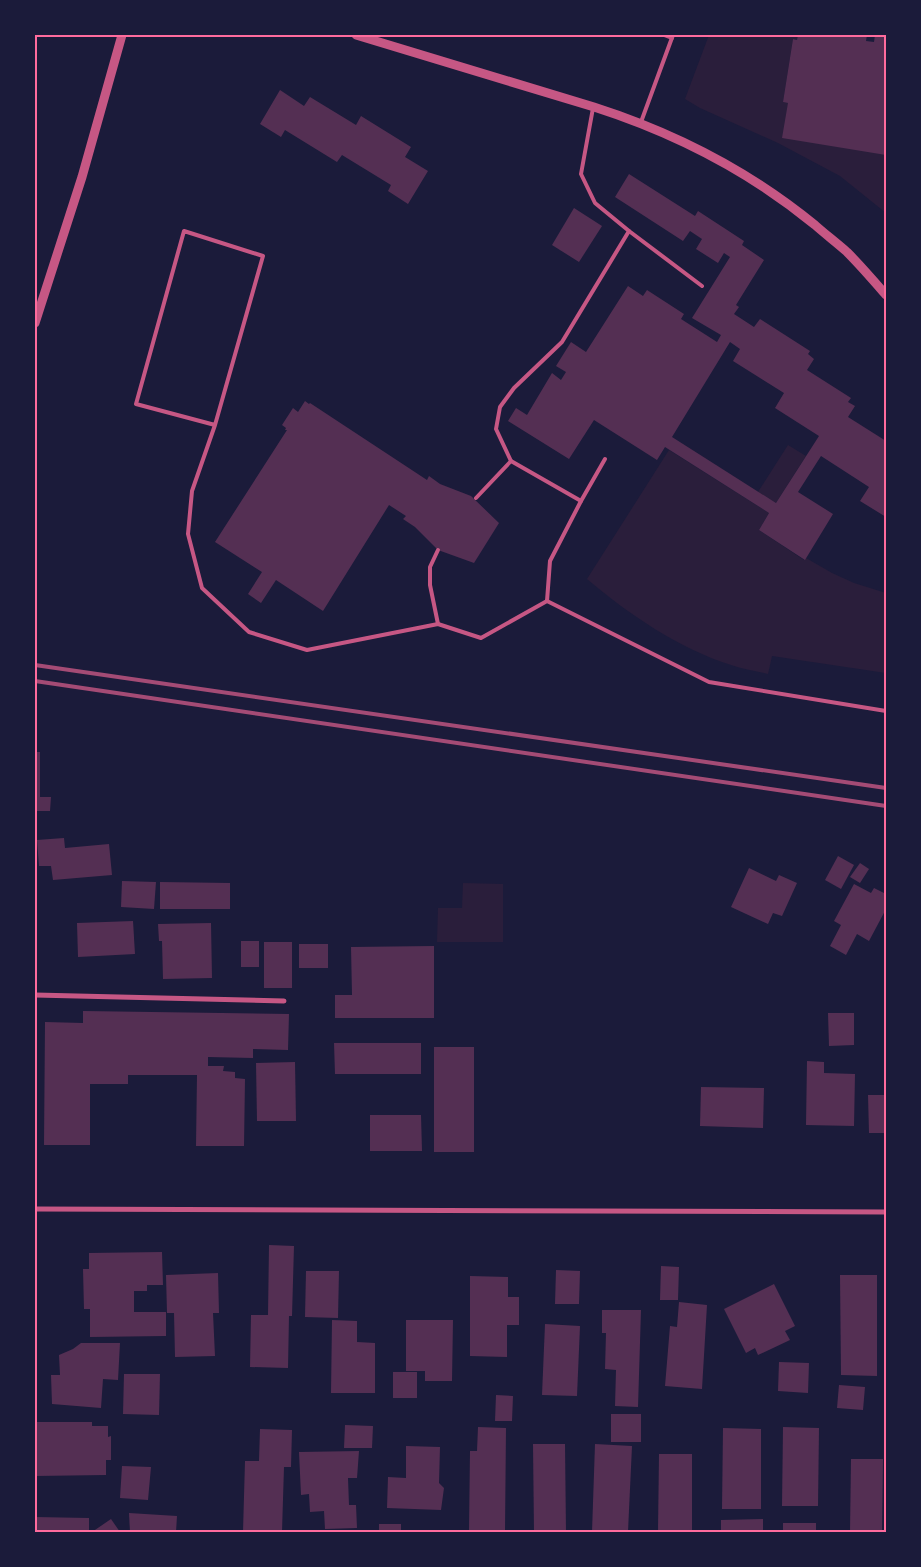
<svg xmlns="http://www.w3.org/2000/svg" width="921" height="1567" viewBox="0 0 921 1567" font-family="Arial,sans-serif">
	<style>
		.green { fill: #2a1e3b }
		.building { fill: #542f53; fill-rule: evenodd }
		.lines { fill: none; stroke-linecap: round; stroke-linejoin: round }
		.service { stroke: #c65784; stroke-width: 4 }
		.minor { stroke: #c65784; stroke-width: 5 }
		.tertiary { stroke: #c65784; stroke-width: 9 }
		.rail { stroke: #a44b75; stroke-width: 4 }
		.neatline { fill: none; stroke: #ff6b9d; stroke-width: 2 }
	</style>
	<rect width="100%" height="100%" fill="#1b1b3a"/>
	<g class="green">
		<path d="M709 35H798L797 40 793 39 783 102 788 103 886 155V213L840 176 778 143 700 108 685 99Z"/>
		<path d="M788 445 806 456 776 503 758 492Z"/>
		<path d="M669 450 769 513 759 530 804 560 806 558 832 573 854 583 886 593V673L772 656 768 674C756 671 743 669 731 665 680 649 628 614 587 579Z"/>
		<path d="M463 883 503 884V942H437L438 908H462Z"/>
	</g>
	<g class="building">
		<path d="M798 35H867L866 41 874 42 875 35H886V155L782 138 788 103 783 102 793 39 797 40Z"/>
		<path d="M280 90 304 106 310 97 356 125 361 116 411 147 405 157 428 171 408 204 388 191 391 185 342 155 337 162 285 130 281 137 260 124Z"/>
		<path d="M629 174 695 216 698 211 744 241 742 245 764 260 736 305 739 307 734 314 754 327 760 319 810 351 808 354 814 359 807 370 851 398 848 402 855 406 848 417 886 441V517L860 501 869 487 821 456 798 492 833 514 805 560 759 530 769 513 665 447 657 460 594 420 569 459 508 421 516 408 527 415 552 373 561 380 566 372 556 366 571 342 586 352 628 286 643 296 647 290 684 314 681 319 717 342 721 335 692 318 730 257 724 253 718 263 696 249 702 239 690 231 683 241 615 197ZM730 342 740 349 733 361 784 393 775 408 819 436 776 503 672 437Z"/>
		<path d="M574 208 602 226 579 262 552 245Z"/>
		<path d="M305 401 309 404 310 403 427 480 429 476 440 484 471 496 499 523 474 563 438 550 415 527 403 519 406 516 389 505 323 611 276 580 261 603 248 594 262 572 215 542 287 430H285L286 428 282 425 293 408 298 412Z"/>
		<path d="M35 752H40V797H51L50 811H35Z"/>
		<path d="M64 838 65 848 109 844 112 875 53 880 51 866H39L37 840Z"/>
		<path d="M838 856 854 865 841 889 825 880Z"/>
		<path d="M860 863 869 869 860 883 850 877Z"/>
		<path d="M749 868 776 881 779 875 797 883 782 916 773 913 768 924 731 907Z"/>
		<path d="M122 881 156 882 154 909 121 907Z"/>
		<path d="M160 882 230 883V909H160Z"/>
		<path d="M854 884 871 893 874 888 886 894V909L869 941 857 934 846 955 830 946 841 925 834 921Z"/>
		<path d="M133 921 135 954 78 957 77 923Z"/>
		<path d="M211 923 212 978 163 979 162 941H159L158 924Z"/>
		<rect x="241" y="941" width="18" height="26"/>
		<rect x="264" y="942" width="28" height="46"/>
		<rect x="299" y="944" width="29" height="24"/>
		<path d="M434 946V1018H335V995H352L351 947Z"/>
		<path d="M83 1011 289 1014 288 1050 253 1049V1058L208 1057V1066H224L223 1071 235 1072V1078L245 1079 244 1146H196L197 1075H128V1084H90V1145H44L45 1022 83 1023Z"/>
		<path d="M828 1013H854V1045L829 1046Z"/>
		<path d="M334 1043H421V1074H335Z"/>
		<rect x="434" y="1047" width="40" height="105"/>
		<path d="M807 1061 824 1062V1073L855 1074 854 1126 806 1125Z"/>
		<path d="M295 1062 296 1121H257L256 1063Z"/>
		<path d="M701 1087 764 1088 763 1128 700 1126Z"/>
		<path d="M868 1095H886V1133H869Z"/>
		<path d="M370 1115H421L422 1151H370Z"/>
		<path d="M269 1245 294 1246 292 1316H289L288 1368 250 1367 251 1315H268Z"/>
		<path d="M162 1252 163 1285H147V1291H134V1312H166V1336L90 1337V1309H84L83 1269H89V1253Z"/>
		<path d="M661 1266 679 1267 678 1300H660Z"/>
		<path d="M556 1270 580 1271 579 1304H555Z"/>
		<path d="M306 1271H339L338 1318 305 1317Z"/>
		<path d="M218 1273 219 1313H213L215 1356 175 1357 174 1313H167L166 1275Z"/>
		<path d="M840 1275H877V1376L841 1375Z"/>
		<path d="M470 1276 508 1277V1297H519V1325H507V1357L470 1356Z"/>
		<path d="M774 1284 795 1326 785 1331 790 1340 758 1355 755 1348 746 1353 724 1309Z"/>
		<path d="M679 1302 707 1305 702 1389 665 1386 670 1326 677 1327Z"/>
		<path d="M602 1310H641L638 1407 615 1406 616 1370 605 1369 606 1333H602Z"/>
		<path d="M332 1320 357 1321V1342L375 1343V1393H331Z"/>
		<path d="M406 1320H453L452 1381H425V1371H406Z"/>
		<path d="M545 1324 580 1326 577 1396 542 1395Z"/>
		<path d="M81 1343H120L118 1380 103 1379 101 1408 52 1404 51 1375H60L59 1355 73 1349Z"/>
		<path d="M779 1362 809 1363 808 1393 778 1391Z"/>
		<rect x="393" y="1372" width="24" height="26"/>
		<path d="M124 1374H160L159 1415 123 1414Z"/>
		<path d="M839 1385 865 1387 863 1410 837 1408Z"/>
		<path d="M496 1395 513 1396 512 1421H495Z"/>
		<rect x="611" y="1414" width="30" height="28"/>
		<path d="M35 1422H92V1426H108V1437L111 1436V1460H106V1475L35 1476Z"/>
		<path d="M345 1425 373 1426 372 1448H344Z"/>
		<path d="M478 1427 506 1428 505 1532H469L470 1451H477Z"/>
		<path d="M783 1427 819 1428 818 1506H782Z"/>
		<path d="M723 1428 761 1429V1509H722Z"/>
		<path d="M260 1429 292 1430 291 1467H284L282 1532H243L245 1461H259Z"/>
		<path d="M533 1444H565L566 1532H534Z"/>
		<path d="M595 1444 632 1446 628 1532H592Z"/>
		<path d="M406 1446 440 1447 439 1483 444 1488 441 1510 387 1508 388 1477 406 1478Z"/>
		<path d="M359 1451 357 1478H348L349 1505H356L357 1528 325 1529 324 1511 310 1512 309 1494 301 1495 299 1452Z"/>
		<path d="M659 1454H692V1532H658Z"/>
		<path d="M851 1459H883L882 1532H850Z"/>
		<path d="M122 1466 151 1467 148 1500 120 1498Z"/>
		<path d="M129 1513 177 1516 176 1532H130Z"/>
		<path d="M35 1517 89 1518V1532H35Z"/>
		<path d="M111 1519 120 1532H92Z"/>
		<path d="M763 1519V1532H721V1520Z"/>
		<rect x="783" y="1523" width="33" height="9"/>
		<rect x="379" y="1524" width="22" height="8"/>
	</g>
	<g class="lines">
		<g class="service">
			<path d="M664 35 672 38"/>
			<path d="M593 108 581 174 595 203 629 231 702 286"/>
			<path d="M641 122 673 35"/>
			<path d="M215 425 136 404 184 231 263 256 215 425 192 491 188 534 202 588 249 632 307 650 438 624 481 638 547 601"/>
			<path d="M476 498 511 461"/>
			<path d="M581 501 511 461 496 429 500 407 514 388 562 342 629 231"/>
			<path d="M547 601 709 682 886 711"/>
			<path d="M547 601 550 561 581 501 605 459"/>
			<path d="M438 624 430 585V567L438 550"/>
		</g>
		<g class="minor">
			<path d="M35 995 284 1001"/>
			<path d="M35 1209 886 1212"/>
		</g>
		<g class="tertiary">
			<path d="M356 35 594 107C675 133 748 170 815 225 825 234 837 243 847 252 861 266 873 280 886 295"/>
			<path d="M35 323 82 177 122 35"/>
		</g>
		<g class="rail">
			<path d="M35 665 886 788"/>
			<path d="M35 681 886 806"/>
		</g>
	</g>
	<rect width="921" height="1567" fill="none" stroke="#1b1b3a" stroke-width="72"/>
	<rect x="36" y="36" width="849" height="1495" class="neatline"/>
</svg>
